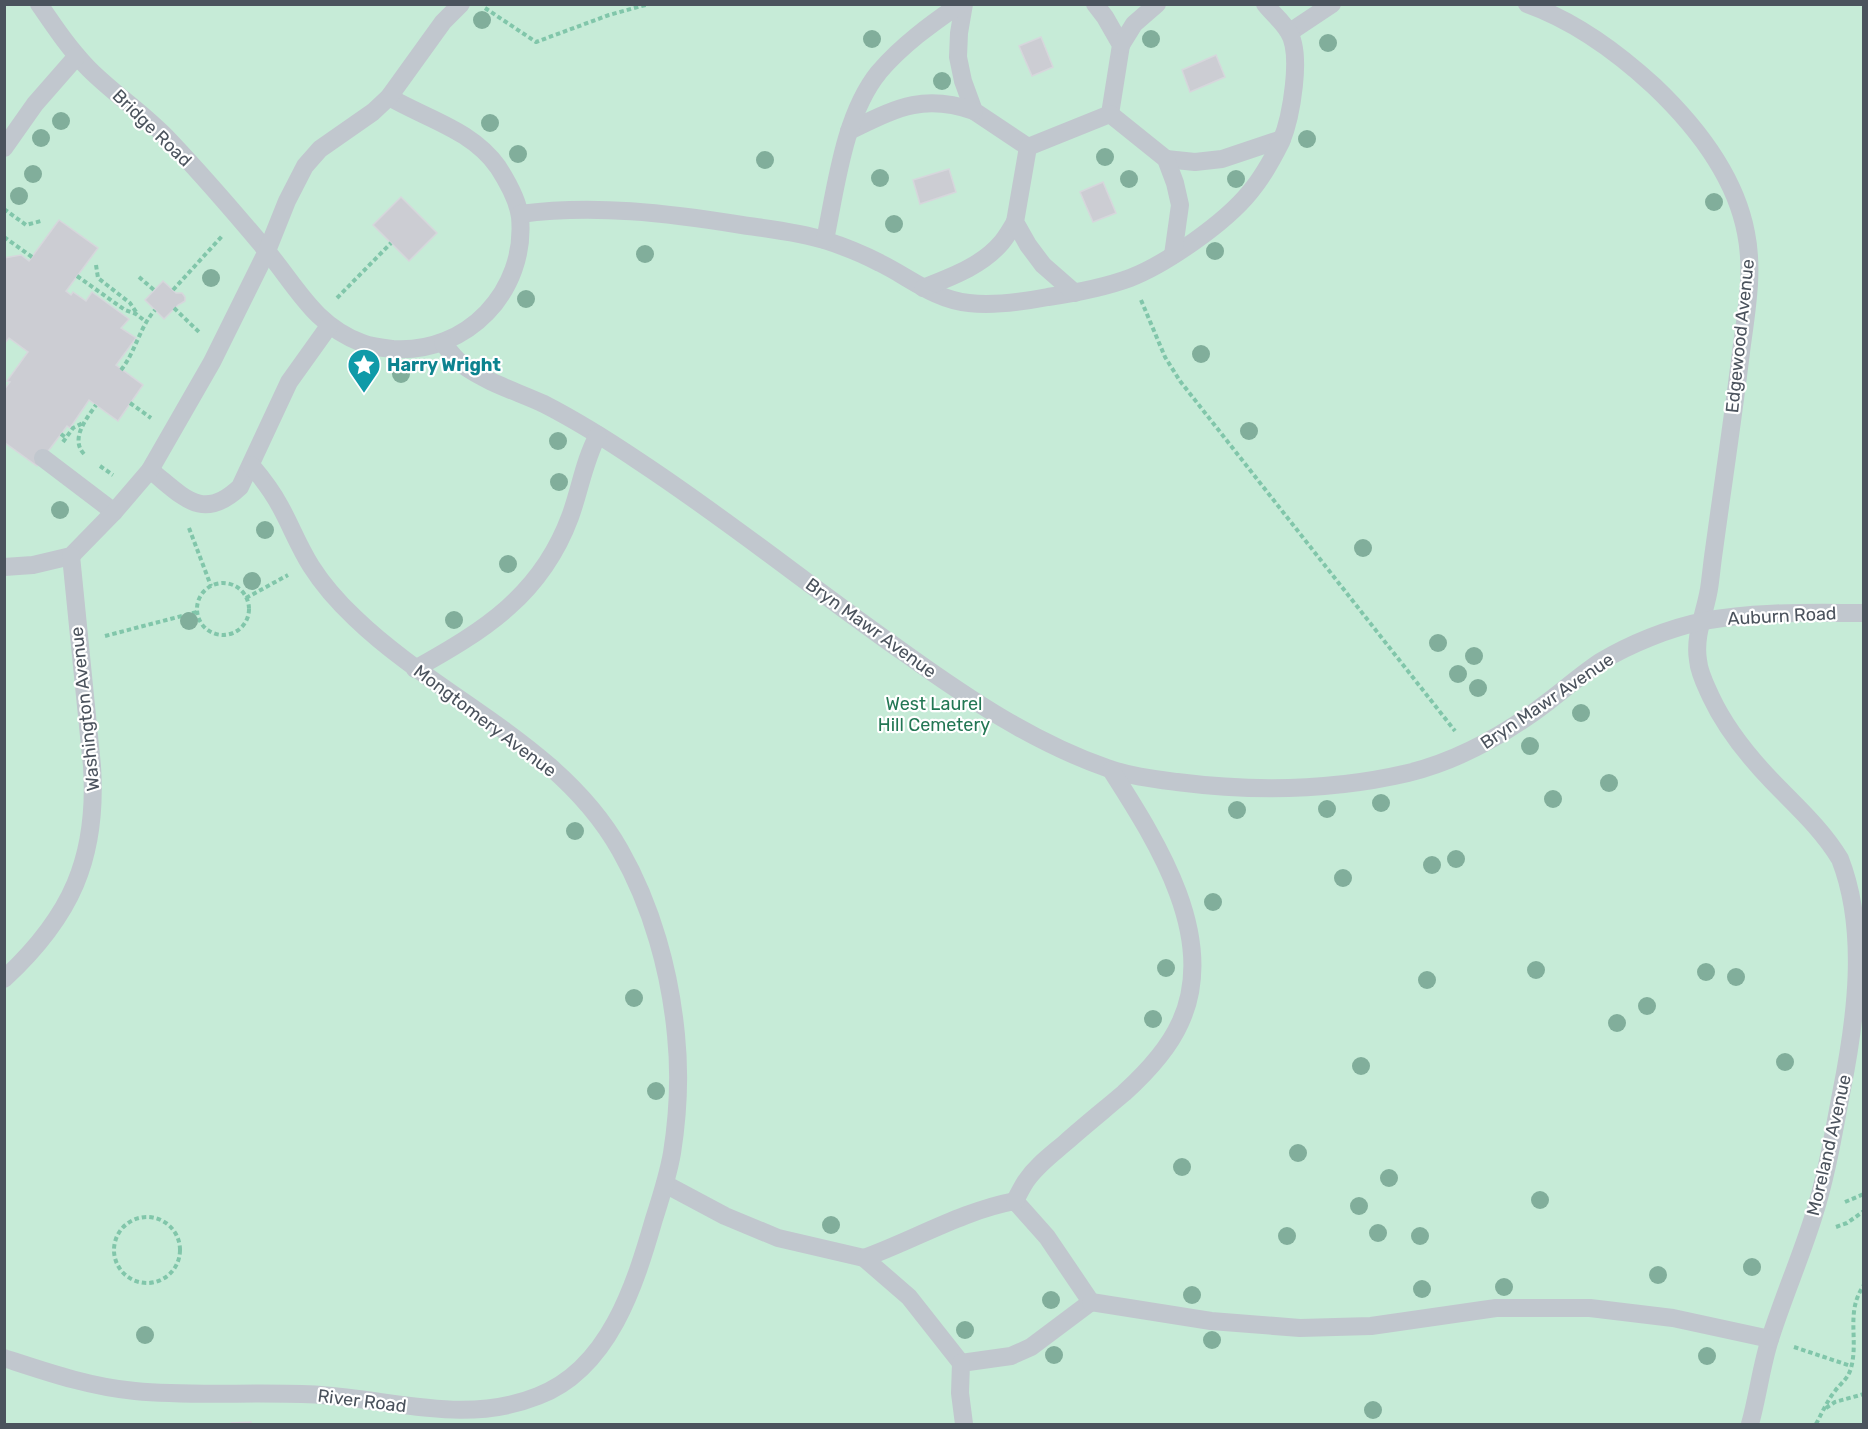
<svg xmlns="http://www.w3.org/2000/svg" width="1868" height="1429" viewBox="0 0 1868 1429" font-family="Rubik,sans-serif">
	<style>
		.green { fill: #c6ebd7 }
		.building { fill: #cccdd3; stroke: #d6d7dc; stroke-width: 1.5 }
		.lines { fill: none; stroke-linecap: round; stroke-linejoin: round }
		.path { stroke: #81c6aa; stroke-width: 4; stroke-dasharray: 4.5 3; stroke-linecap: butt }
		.lane { stroke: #c1c7ce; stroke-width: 18 }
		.tree { fill: #81ae9b }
		.labels { text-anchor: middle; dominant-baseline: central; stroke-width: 4.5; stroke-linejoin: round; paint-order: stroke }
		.street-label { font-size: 18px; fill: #4b535d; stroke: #fff }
		.culture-label { font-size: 18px; font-weight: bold; fill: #0d838f; stroke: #fff; text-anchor: start }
		.park-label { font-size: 18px; fill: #237754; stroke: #fff }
	</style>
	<rect width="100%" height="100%" fill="#f3f2f2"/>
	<rect class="green" x="5" y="5" width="1858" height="1419"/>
	<g class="building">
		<path d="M1041 37 1053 67 1032 76 1019 46Z"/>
		<path d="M1216 55 1225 77 1190 92 1182 70Z"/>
		<path d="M949 169 956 192 920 204 913 180Z"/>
		<path d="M1103 182 1116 213 1093 222 1080 192Z"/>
		<path d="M401 197 437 233 409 261 373 225Z"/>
		<path d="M59 220 98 248 66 291 71 295 73 292 86 301 92 292 129 319 121 328 136 338 116 365 143 385 118 421 89 400 70 428 67 426 37 466 4 442V390L10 382 7 381 28 352 9 338 4 344V258L21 255 29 261Z"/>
		<path d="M163 281 176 293H182L185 297V301L178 305 164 319 145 300Z"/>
		<path d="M251 1422V1424H233L232 1423Z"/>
	</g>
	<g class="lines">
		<g class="path">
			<path d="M485 8 536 42 609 15 649 4"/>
			<path d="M4 209 26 225 41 221"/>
			<path d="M4 237 32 257"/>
			<path d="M96 265 98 278 130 303 136 312"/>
			<path d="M77 276 125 310 136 314 145 321"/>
			<path d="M139 277 154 290"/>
			<path d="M173 290 223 235"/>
			<path d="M337 298 391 243"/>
			<path d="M1141 300 1165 357 1180 381 1455 731"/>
			<path d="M174 308 200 333"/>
			<path d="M121 370C136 351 139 328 155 310"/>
			<path d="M130 403 151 418"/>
			<path d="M61 434 66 438"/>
			<path d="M63 442 73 428 83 423"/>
			<path d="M84 454C70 439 86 419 96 405"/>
			<path d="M100 466 113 475"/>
			<path d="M189 528 211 586"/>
			<circle cx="223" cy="609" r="26"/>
			<path d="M246 598 288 575"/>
			<path d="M105 636 197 612"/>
			<path d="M1845 1202 1864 1194"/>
			<circle cx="147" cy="1250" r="33"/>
			<path d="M1836 1227 1847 1223 1864 1211"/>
			<path d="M1794 1347 1851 1366"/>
			<path d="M1826 1408 1835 1402 1864 1394"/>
			<path d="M1816 1424C1822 1413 1827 1401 1835 1391 1841 1383 1848 1379 1851 1368 1859 1339 1845 1312 1864 1285"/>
		</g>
		<g class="lane">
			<path d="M39 4C54 26 70 50 89 69 115 95 145 114 170 141 203 176 235 213 266 250 297 287 314 325 362 343 372 347 383 348 393 349 467 354 527 291 520 217 518 201 507 181 498 167 472 130 427 119 389 97"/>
			<path d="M964 4 959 33 958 57 963 81 974 111 1028 147"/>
			<path d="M1095 4 1105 17 1121 45 1110 114"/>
			<path d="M1527 4C1575 21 1617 52 1654 86 1695 125 1735 175 1746 233 1754 272 1746 313 1741 352 1733 418 1723 484 1714 550 1712 563 1711 576 1709 589 1705 613 1694 636 1698 660 1699 673 1706 686 1711 697 1726 729 1748 756 1772 781 1796 806 1822 829 1840 859 1868 931 1856 1019 1841 1094 1833 1136 1826 1178 1813 1218 1800 1259 1783 1298 1770 1339 1761 1367 1758 1396 1750 1424"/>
			<path d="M1290 32 1332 4"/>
			<path d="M1121 45 1134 24 1157 4"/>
			<path d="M849 131C895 109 922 93 974 111"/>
			<path d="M4 148 35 104 77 56"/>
			<path d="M1166 159 1195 162 1222 159 1282 139"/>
			<path d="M520 214C594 204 668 213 742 225 769 229 798 232 824 240 843 246 863 254 880 263 909 277 935 300 969 303 995 306 1022 302 1048 297 1075 293 1103 288 1130 278 1166 264 1225 223 1250 192 1263 177 1272 160 1281 142 1291 118 1303 53 1288 31 1282 21 1272 13 1265 4"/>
			<path d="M825 240C836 187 844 115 879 72 902 45 931 24 960 4"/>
			<path d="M923 288C951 277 982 266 1002 242 1007 236 1011 229 1015 222"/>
			<path d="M1075 293 1043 265 1028 245 1015 222 1028 147 1110 114 1166 159 1175 183 1180 205 1173 255"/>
			<path d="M443 343C449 351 456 360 464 366 488 383 518 392 544 404 577 421 609 441 640 462 731 522 816 591 906 654 969 699 1033 742 1107 768 1129 776 1154 779 1177 782 1255 792 1331 791 1408 773 1461 760 1506 734 1549 701 1566 688 1582 674 1600 662 1630 644 1669 628 1704 621 1756 611 1811 613 1864 613"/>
			<path d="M43 458 114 512"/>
			<path d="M150 470C183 496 202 523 240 487L289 382 329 326"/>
			<path d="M4 567 33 565 71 556 114 512 150 470 212 362 267 251 287 201 305 166 320 149 373 112 389 97 443 22 461 4"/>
			<path d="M415 669C485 630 541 595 570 517 580 490 584 461 598 435"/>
			<path d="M4 979C71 917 98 858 92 766L71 556"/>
			<path d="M665 1184 725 1216 778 1238 864 1258"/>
			<path d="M1015 1201 1047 1237 1091 1302 1031 1347 1011 1356 961 1363 909 1297 864 1258C914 1240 962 1211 1015 1201Z"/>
			<path d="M1015 1201C1018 1195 1022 1187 1026 1181 1036 1166 1051 1155 1065 1143 1084 1126 1104 1110 1124 1093 1146 1073 1168 1050 1180 1023 1220 938 1155 839 1111 770"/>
			<path d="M1091 1302 1211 1321 1300 1328 1371 1326 1496 1308H1590L1673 1318 1770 1339"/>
			<path d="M4 1358C47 1372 90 1387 135 1391 197 1397 259 1391 321 1395 395 1400 466 1425 538 1396 609 1369 635 1285 654 1219 661 1197 668 1176 672 1153 678 1115 680 1074 676 1035 670 972 652 906 620 850 561 745 439 699 355 618 338 602 323 585 311 566 299 547 291 526 280 506 272 491 262 478 251 465"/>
			<path d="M961 1363 960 1393 964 1424"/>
		</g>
	</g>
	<g class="tree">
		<circle cx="482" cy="20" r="9"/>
		<circle cx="872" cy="39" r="9"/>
		<circle cx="1151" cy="39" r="9"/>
		<circle cx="1328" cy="43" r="9"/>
		<circle cx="942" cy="81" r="9"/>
		<circle cx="61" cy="121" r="9"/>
		<circle cx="490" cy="123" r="9"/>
		<circle cx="41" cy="138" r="9"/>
		<circle cx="1307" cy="139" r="9"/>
		<circle cx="518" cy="154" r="9"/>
		<circle cx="1105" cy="157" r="9"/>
		<circle cx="765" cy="160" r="9"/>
		<circle cx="33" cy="174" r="9"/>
		<circle cx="880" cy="178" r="9"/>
		<circle cx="1129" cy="179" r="9"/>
		<circle cx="1236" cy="179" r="9"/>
		<circle cx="19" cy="196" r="9"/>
		<circle cx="1714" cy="202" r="9"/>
		<circle cx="894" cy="224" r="9"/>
		<circle cx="1215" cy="251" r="9"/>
		<circle cx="645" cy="254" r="9"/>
		<circle cx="211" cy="278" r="9"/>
		<circle cx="526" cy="299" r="9"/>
		<circle cx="1201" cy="354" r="9"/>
		<circle cx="401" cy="374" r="9"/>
		<circle cx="1249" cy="431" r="9"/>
		<circle cx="558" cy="441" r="9"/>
		<circle cx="559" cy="482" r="9"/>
		<circle cx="60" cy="510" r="9"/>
		<circle cx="265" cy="530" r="9"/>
		<circle cx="1363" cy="548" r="9"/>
		<circle cx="508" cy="564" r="9"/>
		<circle cx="252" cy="581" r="9"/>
		<circle cx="454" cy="620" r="9"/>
		<circle cx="189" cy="621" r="9"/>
		<circle cx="1438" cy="643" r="9"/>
		<circle cx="1474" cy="656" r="9"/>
		<circle cx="1458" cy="674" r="9"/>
		<circle cx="1478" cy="688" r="9"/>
		<circle cx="1581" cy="713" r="9"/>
		<circle cx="1530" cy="746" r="9"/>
		<circle cx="1609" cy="783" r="9"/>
		<circle cx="1553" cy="799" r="9"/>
		<circle cx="1381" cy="803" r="9"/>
		<circle cx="1327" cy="809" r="9"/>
		<circle cx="1237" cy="810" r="9"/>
		<circle cx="575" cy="831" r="9"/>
		<circle cx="1456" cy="859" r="9"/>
		<circle cx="1432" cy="865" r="9"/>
		<circle cx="1343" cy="878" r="9"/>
		<circle cx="1213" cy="902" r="9"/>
		<circle cx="1166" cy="968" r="9"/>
		<circle cx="1536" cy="970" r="9"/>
		<circle cx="1706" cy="972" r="9"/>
		<circle cx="1736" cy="977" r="9"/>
		<circle cx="1427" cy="980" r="9"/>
		<circle cx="634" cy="998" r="9"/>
		<circle cx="1647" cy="1006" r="9"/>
		<circle cx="1153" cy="1019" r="9"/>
		<circle cx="1617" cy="1023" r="9"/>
		<circle cx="1785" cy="1062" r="9"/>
		<circle cx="1361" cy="1066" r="9"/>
		<circle cx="656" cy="1091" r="9"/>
		<circle cx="1298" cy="1153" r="9"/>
		<circle cx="1182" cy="1167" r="9"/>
		<circle cx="1389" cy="1178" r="9"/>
		<circle cx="1540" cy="1200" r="9"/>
		<circle cx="1359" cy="1206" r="9"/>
		<circle cx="831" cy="1225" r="9"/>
		<circle cx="1378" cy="1233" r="9"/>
		<circle cx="1287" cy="1236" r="9"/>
		<circle cx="1420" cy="1236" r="9"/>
		<circle cx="1752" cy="1267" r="9"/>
		<circle cx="1658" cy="1275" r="9"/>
		<circle cx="1504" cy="1287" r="9"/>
		<circle cx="1422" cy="1289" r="9"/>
		<circle cx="1192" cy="1295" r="9"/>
		<circle cx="1051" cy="1300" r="9"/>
		<circle cx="965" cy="1330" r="9"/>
		<circle cx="145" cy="1335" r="9"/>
		<circle cx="1212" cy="1340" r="9"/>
		<circle cx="1054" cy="1355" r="9"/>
		<circle cx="1707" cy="1356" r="9"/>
		<circle cx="1373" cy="1410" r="9"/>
	</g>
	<defs>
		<g id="sight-pin" transform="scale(1.725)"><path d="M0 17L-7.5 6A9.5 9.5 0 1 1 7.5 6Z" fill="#0f9aa8" stroke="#fff"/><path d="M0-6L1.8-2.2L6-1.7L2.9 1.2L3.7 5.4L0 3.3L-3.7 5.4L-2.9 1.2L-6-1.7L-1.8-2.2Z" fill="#fff"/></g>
	</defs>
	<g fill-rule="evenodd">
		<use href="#sight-pin" x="364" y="365"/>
	</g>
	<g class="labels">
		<g class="street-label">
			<text transform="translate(152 128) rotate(44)">Bridge Road</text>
			<text transform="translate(1740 336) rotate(-84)">Edgewood Avenue</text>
			<text transform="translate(1782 616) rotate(-3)">Auburn Road</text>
			<text transform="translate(871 628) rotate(36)">Bryn Mawr Avenue</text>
			<text transform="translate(1547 701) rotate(-34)">Bryn Mawr Avenue</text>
			<text transform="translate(85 709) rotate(-96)">Washington Avenue</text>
			<text transform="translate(485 721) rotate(37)">Mongtomery Avenue</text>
			<text transform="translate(1829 1145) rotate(-77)">Moreland Avenue</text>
			<text transform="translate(362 1401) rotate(7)">River Road</text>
		</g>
		<g class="culture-label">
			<text x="387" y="365">Harry Wright</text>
		</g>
		<g class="park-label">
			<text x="934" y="704">West Laurel<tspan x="934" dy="21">Hill Cemetery</tspan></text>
		</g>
	</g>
	<rect width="1868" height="1429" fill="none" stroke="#4b535d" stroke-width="12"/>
</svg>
